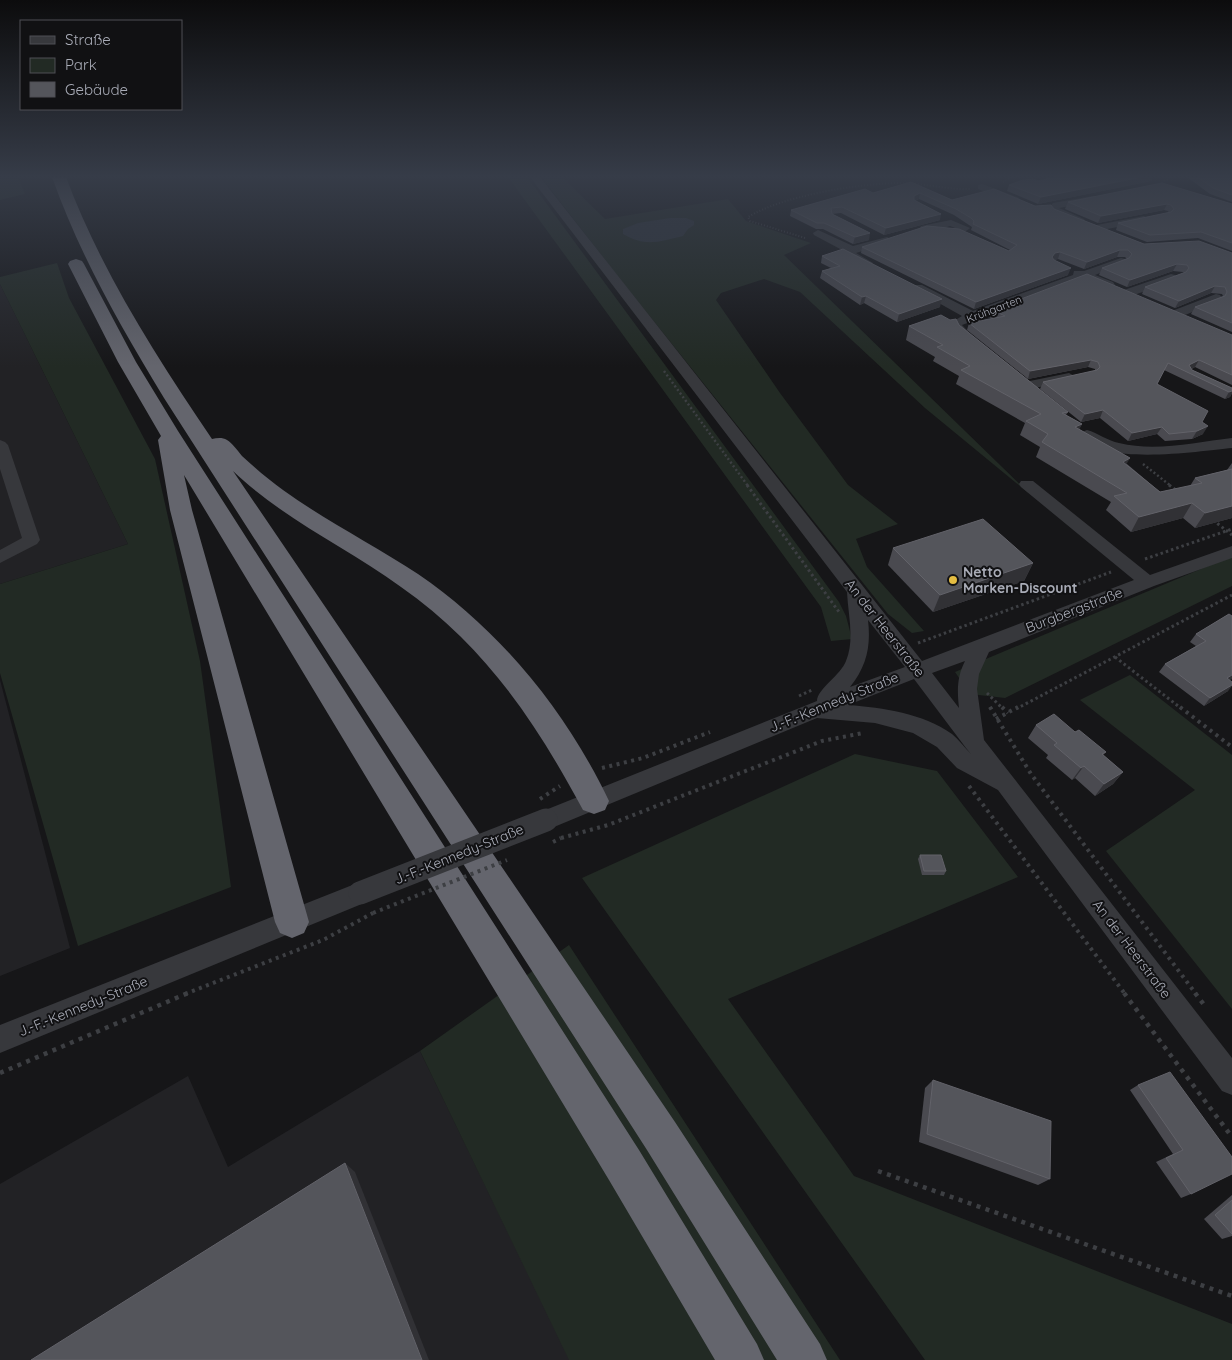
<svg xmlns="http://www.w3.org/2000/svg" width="1232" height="1360" viewBox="0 0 1232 1360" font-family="Quicksand,sans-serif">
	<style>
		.built { fill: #222225 }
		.green { fill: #222a24 }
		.water { fill: #2f353d }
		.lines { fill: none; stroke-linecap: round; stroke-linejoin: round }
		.path-far4 { stroke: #3d3f43; stroke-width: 2; stroke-dasharray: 1 2; stroke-linecap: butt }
		.path-far3 { stroke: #3d3f43; stroke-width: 2.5; stroke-dasharray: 2 2.5; stroke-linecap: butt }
		.path-far2 { stroke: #3d3f43; stroke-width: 3; stroke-dasharray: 2.5 3; stroke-linecap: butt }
		.path-far1 { stroke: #3d3f43; stroke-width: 4; stroke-dasharray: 3 4.5; stroke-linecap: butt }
		.path { stroke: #3d3f43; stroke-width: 4.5; stroke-dasharray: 4 5.5; stroke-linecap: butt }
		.minor { fill: #37383c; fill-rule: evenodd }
		.highway { fill: #64656d; fill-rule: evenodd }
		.path-bridge { stroke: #3d3f43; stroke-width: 4; stroke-dasharray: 3 4.5; stroke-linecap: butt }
		.minor-bridge { stroke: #37383c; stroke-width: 23 }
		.wall { fill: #4a4a50 }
		.shaded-wall { fill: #313135 }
		.building { fill: #54555b; stroke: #626269 }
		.poi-dot { fill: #e4bd42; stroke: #111113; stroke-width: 2 }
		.labels { text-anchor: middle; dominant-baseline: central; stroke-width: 4; stroke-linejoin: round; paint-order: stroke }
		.far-street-label { font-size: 11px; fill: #a9acb7; stroke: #111113 }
		.poi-label { font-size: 14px; font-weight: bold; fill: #a9acb7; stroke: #111113; text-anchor: start }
		.street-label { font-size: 14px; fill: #a9acb7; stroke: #111113 }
	</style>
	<rect width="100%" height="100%" fill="#161618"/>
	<g class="built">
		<path d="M0 284 128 544 0 584Z"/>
		<path d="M0 680 70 948 0 976Z"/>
		<path d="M420 1051 570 1360H0V1184L188 1076 228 1167Z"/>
	</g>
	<g class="green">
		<path d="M0 177H18L25 194 0 200Z"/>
		<path d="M508 177H527L839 602 846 616 852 639 831 641 821 607Z"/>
		<path d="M541 177H562L605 219 728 199 746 221 811 243 784 255 1032 496 925 408 800 292 764 279 721 293 716 300 780 393 848 485 898 524 856 539 867 567 924 631 912 633 888 614 616 274Z"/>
		<path d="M57 263 69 298 155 459 200 661 231 887 78 946 0 673V584L128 544 0 284V277Z"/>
		<path d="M1232 556V586L1005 698 970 694 955 672Z"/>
		<path d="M1130 675 1232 755V1009L1106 851 1195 790 1080 700Z"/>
		<path d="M855 754 937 771 1018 877 728 999 854 1176 1232 1324V1360H925L582 878Z"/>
		<path d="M569 945 840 1360H569L420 1051Z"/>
	</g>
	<path class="water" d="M670 218H686L694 221V225L688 229 683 236C659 242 645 247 623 234V229L638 223Z"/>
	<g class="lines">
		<g class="path-far4">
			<path d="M1003 182 1012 177"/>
			<path d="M1159 184 1172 177"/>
			<path d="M805 238 750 221 748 217C782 196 860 183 901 183 924 183 947 190 970 189"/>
		</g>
		<g class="path-far3">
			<path d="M664 371 748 486"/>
			<path d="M1143 464 1171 486"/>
		</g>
		<g class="path-far2">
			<path d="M747 485 839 612"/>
			<path d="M1169 485 1177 491"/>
			<path d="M1213 520 1232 535"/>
			<path d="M1145 559 1232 529"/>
			<path d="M918 643 1111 572"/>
			<path d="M1115 657 1182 709"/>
			<path d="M987 693 1003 709"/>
			<path d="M799 696 812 690"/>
			<path d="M990 707 991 709"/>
			<path d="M1016 709 1232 595"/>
		</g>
		<g class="path-far1">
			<path d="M990 707 1031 774 1196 994"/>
			<path d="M1002 707 1008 713"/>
			<path d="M1180 707 1232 747"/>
			<path d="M996 719 1018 707"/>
			<path d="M602 768 643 758 710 732"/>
			<path d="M969 786 1125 994"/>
			<path d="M540 799 560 786"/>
			<path d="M561 838 608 825 822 741 863 733"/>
			<path d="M185 994 323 940 373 913"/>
		</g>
		<g class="path">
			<path d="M1124 993 1232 1137"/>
			<path d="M1195 993 1205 1006"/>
			<path d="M0 1073 188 993"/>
			<path d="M878 1171 1232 1296"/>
		</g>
		<g class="minor">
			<path d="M530 177H540L922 661 1134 580 1021 487 1019 484 1021 481H1033L1150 575 1232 546V558L1154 586 989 652 979 674 977 689 984 740 1232 1058V1095L1222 1091 998 790 957 768 937 747 913 733 875 723 817 718 554 827 546 830 538 827 535 820 538 813 817 701C817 689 841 675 846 661 855 639 848 615 847 592ZM868 620 905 667 850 687C867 666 871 646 868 620ZM965 661C957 677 957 690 959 708L932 673ZM914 679 966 748 971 754C965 748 959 740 952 734 922 713 884 708 848 705Z"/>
			<path d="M982 184 1019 198 1020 200 1015 203 1011 202 978 189V185Z"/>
			<path d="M1093 196 1098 199 1097 201 1059 208 1084 219 1085 221 1084 223H1076L1052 214 1049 208 1053 203Z"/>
			<path d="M1144 216 1149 219 1148 221 1097 231 1092 228 1097 225Z"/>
			<path d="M951 220 970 228C962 236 941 238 932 230L925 231 920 228 921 226ZM950 226 955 228H944Z"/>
			<path d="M818 230 853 246 887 237 893 240 891 242 856 253 873 263 871 265 867 266 842 254 840 252 842 250 814 235 813 233Z"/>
			<path d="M1121 258 1125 259 1127 261 1125 263 1095 275 1113 282 1115 285 1113 288H1105L1084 279 962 325 978 342 971 346 956 337 949 324 962 316 912 288 914 285H922L973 311 1073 275 1074 271H1084Z"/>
			<path d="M1171 274 1175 275 1177 278 1175 281 1128 297 1122 293 1124 290Z"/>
			<path d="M1216 294 1220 295 1222 298 1220 301 1180 317 1176 318 1170 314 1172 311Z"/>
			<path d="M1069 373 1076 377 1074 380 1025 390 1018 386 1020 383Z"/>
			<path d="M1087 430C1098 433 1108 441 1119 443 1156 452 1196 442 1232 438V448C1199 451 1101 467 1079 435L1082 432Z"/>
			<path d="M0 440 5 442 8 445 40 540 37 544 0 563V550L22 538 0 469Z"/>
			<path d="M360 882 369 885 372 893 369 901 0 1053V1025Z"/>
		</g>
		<g class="highway">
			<path d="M52 177H66C101 271 156 356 212 439 217 438 222 437 227 440 232 443 238 451 242 456 255 468 269 480 283 490 326 521 374 545 418 574 501 631 566 711 609 801L605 810 594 814 583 810C535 721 485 646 401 587 346 547 283 519 233 471L675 1122 820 1344 827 1360H777L647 1150 164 398C121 327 80 256 52 177Z"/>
			<path d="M76 259 82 261 84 264 136 362 178 431 639 1150 757 1344 764 1360H715L609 1180 184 475 192 510 309 922 304 933 292 938 280 933 275 922 170 510 158 440 161 436 118 362 68 264 70 261Z"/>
		</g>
		<g class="path-bridge">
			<path d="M553 842 561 838"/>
			<path d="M373 913 507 860"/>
		</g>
		<path class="minor-bridge" d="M360 893 546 820"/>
	</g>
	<g class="wall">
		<path d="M1187 177H1232V202L1210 194Z"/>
		<path d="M1038 181H1151L1038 204 1007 191 1009 185Z"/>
		<path d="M911 182 952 200 1035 206 1054 209 1144 244 1232 253V332L1191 314 1195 307 1223 296 1222 294 1211 293 1175 308 1142 294 1145 287 1184 273 1183 272 1173 271 1127 287 1099 275 1102 268 1127 259 1125 257H1117L1084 269 1058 259 1054 260 1068 275 974 309 861 253 862 247 1009 251 1010 250 971 230 972 227 954 215 919 199 915 201 940 220 884 235 841 213 832 214 869 240 853 244 823 229H816L790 216 791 210 873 193Z"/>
		<path d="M1068 202 1232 204V251L1198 238 1147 242 1116 230 1118 223 1169 213 1168 211 1164 210 1098 223 1065 209Z"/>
		<path d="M822 256 940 307 897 322 864 303 860 305 820 278 822 271 831 268 821 263Z"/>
		<path d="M992 310 1232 335V385L1195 367 1192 369V370L1232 388V393L1230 397 1225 399 1164 370 1157 384 1202 422 1203 434 1192 439 1165 441 1157 434 1128 441 1100 418 1081 422 1040 389 1043 382 1095 371V369L1088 367 1028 379 967 330 969 323 993 319 989 317Z"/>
		<path d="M959 325 1068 412 1066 415 1082 424 1079 429 1127 464 1160 492 1190 486 1195 478 1227 470 1232 463V518L1195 528 1183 518 1131 532 1106 510 1111 502 1036 457 1040 447 1020 435 1025 423 956 384 959 376 933 361 935 357 906 340 909 326Z"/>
		<path d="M893 548 1033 563 1024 581 933 612 888 565Z"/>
		<path d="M1229 614 1230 680 1228 691 1204 706 1159 672 1165 664 1196 646 1190 642 1196 634Z"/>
		<path d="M1036 725 1075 732 1106 752 1103 755 1123 772 1113 784 1095 796 1075 778 1072 780 1046 758 1048 755 1028 738Z"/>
		<path d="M920 855 946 871 944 875H922L918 859Z"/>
		<path d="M933 1080 1050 1179 1038 1185 919 1142 925 1088Z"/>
		<path d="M1138 1085 1232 1157 1191 1194 1181 1198 1156 1162 1173 1154 1130 1090Z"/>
		<path d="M1232 1195V1236L1222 1239 1204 1219Z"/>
	</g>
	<g class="shaded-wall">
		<path d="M1142 177H1153L1151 181 1038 204 1041 197Z"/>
		<path d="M920 193 919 199 912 202 914 196Z"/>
		<path d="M1167 204 1164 210 1098 223 1101 216Z"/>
		<path d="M941 214 940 220 884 235 886 228Z"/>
		<path d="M870 233 869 240 853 244 855 237Z"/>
		<path d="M1120 250 1117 257 1084 269 1087 262Z"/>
		<path d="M1060 252 1058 259 1053 260 1052 257 1055 253Z"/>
		<path d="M1177 264 1173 271 1127 287 1130 280Z"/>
		<path d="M1071 268 1068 275 974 309 976 302Z"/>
		<path d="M1215 286 1211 293 1175 308 1179 301Z"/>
		<path d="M866 296 864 303 860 305 862 297Z"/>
		<path d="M942 299 940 307 897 322 899 314Z"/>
		<path d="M1091 360 1088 367 1028 379 1030 371Z"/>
		<path d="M1199 360 1195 367 1187 372 1189 365Z"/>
		<path d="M1232 391V393L1230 397 1225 399 1229 392Z"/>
		<path d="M1103 410 1100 418 1081 422 1085 414Z"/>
		<path d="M1082 424 1075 438V427Z"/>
		<path d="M1208 426 1203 434 1192 439 1197 431Z"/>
		<path d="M1162 427 1157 434 1128 441 1132 433Z"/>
		<path d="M1130 458 1122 472 1123 462Z"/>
		<path d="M1192 503 1183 518 1131 532 1139 517Z"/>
		<path d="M1232 506V518L1195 528 1205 513Z"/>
		<path d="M1033 563 1024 581 933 612 940 595Z"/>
		<path d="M1232 675V679L1220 686 1227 678Z"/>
		<path d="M1232 685V686L1228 691 1204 706 1210 698Z"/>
		<path d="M1084 766 1075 778 1072 780 1081 768Z"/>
		<path d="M1123 772 1113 784 1095 796 1104 784Z"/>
		<path d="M345 1163 355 1172 429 1360H422Z"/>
	</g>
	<g class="building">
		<path d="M1055 177H1142L1041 197 1009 185 1023 180 1033 179 1038 181Z"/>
		<path d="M1198 177H1232V195L1213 188Z"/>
		<path d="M911 182 952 200 994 189 1035 206 1051 205 1054 209 1144 244 1199 241 1232 253V323L1195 307 1225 296 1227 292 1225 287 1215 286 1179 301 1145 287 1186 272 1189 268 1187 265 1177 264 1130 280 1102 268 1129 258 1132 254 1128 250H1120L1087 262 1060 252 1055 253 1052 257 1054 260 1071 268 976 302 862 247 927 226 959 229 1009 251 1017 245 973 224 974 221 971 218 956 209 920 193 914 196V200L941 214 886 228 842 207 831 208 832 214 870 233 855 237 824 223H817L791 210 865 189 873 193Z"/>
		<path d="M1162 183 1232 204V243L1201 232 1150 235 1118 223 1171 212 1174 209 1171 205 1167 204 1101 216 1068 202Z"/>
		<path d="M843 249 942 299 899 314 866 296 862 297 822 271 840 266 822 256Z"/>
		<path d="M1087 274 1232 335V375L1199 360 1189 365 1192 370 1232 388V391L1229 392 1168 363 1157 384 1208 411 1202 422 1208 426 1197 431 1169 434 1162 427 1132 433 1103 410 1085 414 1043 382 1097 370 1100 367 1098 362 1091 360 1030 371 969 323 1005 316 992 310Z"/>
		<path d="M941 315 950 320 956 319 959 325 1068 412 1062 413 1082 424 1075 427 1130 458 1123 462 1160 492 1202 483 1195 478 1232 469V506L1205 513 1192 503 1139 517 1114 496 1127 493 1042 442 1048 434 1026 421 1041 414 961 370 970 366 937 347 943 345 909 326Z"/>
		<path d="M983 519 1033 563 940 595 893 548Z"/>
		<path d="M1229 614 1232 616V675L1227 678 1232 682V685L1210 698 1165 664 1206 641 1196 634Z"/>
		<path d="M1054 714 1075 732 1079 730 1106 752 1102 754 1123 772 1104 784 1084 766 1081 768 1054 745 1057 743 1036 725Z"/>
		<path d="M920 855H941L946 871H924Z"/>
		<path d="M1170 1072 1232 1157V1174L1191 1194 1166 1158 1183 1150 1138 1085Z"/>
		<path d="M933 1080 1051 1121 1050 1179 927 1134Z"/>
		<path d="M345 1163 422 1360H31Z"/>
		<path d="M1232 1200V1234L1215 1215Z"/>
	</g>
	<linearGradient id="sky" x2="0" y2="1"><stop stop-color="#0c0c0d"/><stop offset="0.48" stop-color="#363c48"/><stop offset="1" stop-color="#363c48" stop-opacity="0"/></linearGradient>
	<rect width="1232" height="367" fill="url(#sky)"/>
	<circle class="poi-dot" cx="953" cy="580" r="5"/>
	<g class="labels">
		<g class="far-street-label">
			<text transform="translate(994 309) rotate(-21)">Krühgarten</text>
		</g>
		<g class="poi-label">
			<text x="963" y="572">Netto<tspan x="963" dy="16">Marken-Discount</tspan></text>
		</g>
		<g class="street-label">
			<text transform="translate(1074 610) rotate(-21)">Burgbergstraße</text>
			<text transform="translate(885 628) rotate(52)">An der Heerstraße</text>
			<text transform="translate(834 702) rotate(-22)">J.-F.-Kennedy-Straße</text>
			<text transform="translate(459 854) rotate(-22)">J.-F.-Kennedy-Straße</text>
			<text transform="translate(1132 949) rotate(53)">An der Heerstraße</text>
			<text transform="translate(83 1006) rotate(-22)">J.-F.-Kennedy-Straße</text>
		</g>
	</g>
	<rect x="20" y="20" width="162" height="90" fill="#111113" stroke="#4e4f55"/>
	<rect x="30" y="36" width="25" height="8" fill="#37383c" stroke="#4e4f55"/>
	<text x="65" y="45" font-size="15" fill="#a9acb7">Straße</text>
	<rect x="30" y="58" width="25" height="15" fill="#222a24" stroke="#4e4f55"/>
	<text x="65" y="70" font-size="15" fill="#a9acb7">Park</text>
	<rect x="30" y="82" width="25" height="15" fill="#54555b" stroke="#4e4f55"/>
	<text x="65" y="95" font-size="15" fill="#a9acb7">Gebäude</text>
</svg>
